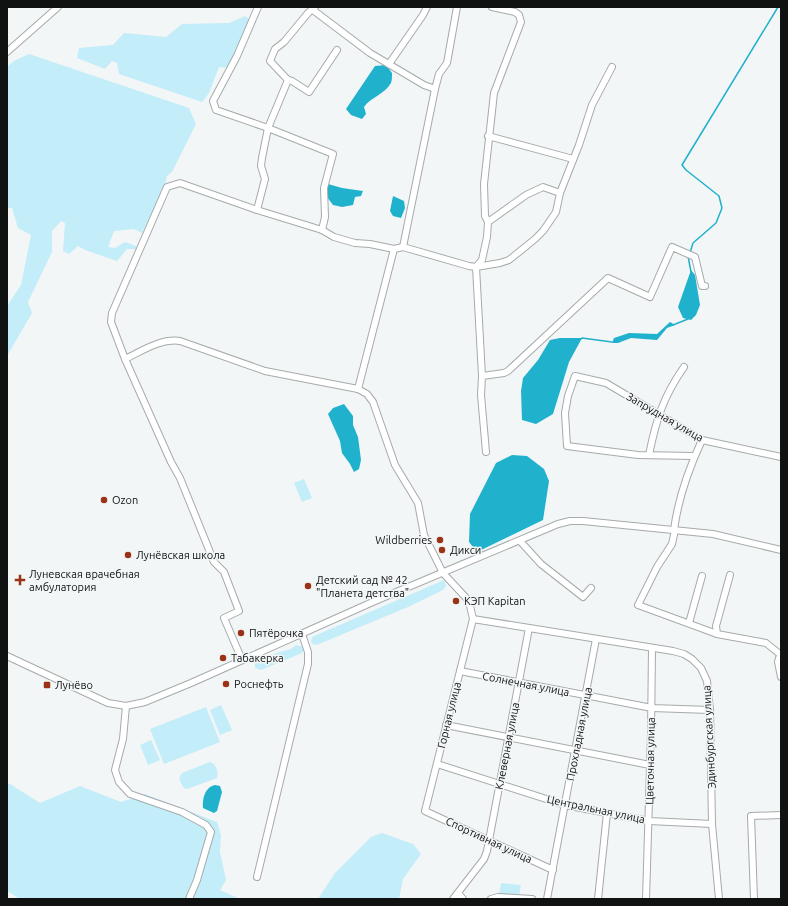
<svg xmlns="http://www.w3.org/2000/svg" width="788" height="906" viewBox="0 0 788 906" font-family="Ubuntu,sans-serif">
	<style>
		.green { fill: #c3edf8 }
		.water { fill: #20b1cd }
		.lines { fill: none; stroke-linecap: round; stroke-linejoin: round }
		.stream { stroke: #20b1cd; stroke-width: 1.5 }
		.minor-casing { stroke: #a6aaab; stroke-width: 8 }
		.minor { stroke: #fff; stroke-width: 6 }
		.poi-dot { fill: #9a3216; stroke: #f2f6f7; stroke-width: 1.5 }
		.labels { text-anchor: middle; dominant-baseline: central; stroke-width: 3; stroke-linejoin: round; paint-order: stroke }
		.street-label { font-size: 11px; fill: #101111; stroke: #f2f6f7 }
		.poi-label { font-size: 11px; fill: #101111; stroke: #f2f6f7; text-anchor: start }
	</style>
	<rect width="100%" height="100%" fill="#f2f6f7"/>
	<g class="green">
		<path d="M245 16 252 21 231 68 219 67 209 93 202 102 119 74 117 63 112 61 105 69 77 58 79 48 113 45 124 33 166 37 182 24 229 23Z"/>
		<path d="M29 54 189 108 196 124 172 172 167 176 165 185 142 233 134 229 114 231 108 247 115 248 125 242 136 246V249H127L117 261 85 250 78 246 69 254 63 251 65 223 61 221 52 231V252L28 302 32 313 7 356V306L21 285 31 235 18 228 12 208H7V67L14 61Z"/>
		<path d="M304 479 312 498 302 502 294 483Z"/>
		<path d="M444 580 446 586 443 590 408 607 319 644 314 645 311 642 312 637Z"/>
		<path d="M296 645 303 647 304 649 302 653 261 670 255 668V663L267 660 272 655 276 653 291 649Z"/>
		<path d="M221 705 232 730 220 735 210 710Z"/>
		<path d="M206 707 220 742 164 764 150 729Z"/>
		<path d="M151 740 160 760 148 765 140 745Z"/>
		<path d="M210 762C216 764 219 772 217 778L187 789 184 788C181 784 177 777 182 773Z"/>
		<path d="M7 783 10 784 40 803 80 786 121 802 145 794 217 822 221 835 220 852 226 880 220 890 240 899H20L7 891Z"/>
		<path d="M382 833 413 844 421 854 403 879 399 899H318L335 873 371 837Z"/>
		<path d="M501 883 521 885 519 896 499 895Z"/>
	</g>
	<g class="water">
		<path d="M386 65 392 73C392 76 392 81 391 83 385 94 371 97 364 107L366 114 362 119 351 115 346 109 375 66Z"/>
		<path d="M328 184 342 188 363 191 361 196 355 197 353 205 342 207 333 205 327 197Z"/>
		<path d="M393 196 404 201 405 208 401 218 393 216 390 211Z"/>
		<path d="M691 270 695 275 700 305 696 315 691 320 683 318 678 307Z"/>
		<path d="M670 322 675 325 667 328 657 340 631 338 618 343H612L614 338 629 333 657 334Z"/>
		<path d="M560 338H582L569 362 553 414 536 424 522 420 521 391 523 378 538 360 550 340Z"/>
		<path d="M344 404 353 416V425L358 437 361 460 359 469 354 472 350 464 342 453 340 441 328 414 333 408Z"/>
		<path d="M512 455 527 456 544 469 549 481 543 520 477 552 469 542 470 514 496 463Z"/>
		<path d="M215 785 220 786 222 792 217 811 214 813 203 808C202 799 205 787 215 785Z"/>
	</g>
	<g class="lines">
		<g class="stream">
			<path d="M690 253 693 243 716 223 722 208 719 196 686 170 682 165 778 7"/>
			<path d="M688 256 691 272"/>
			<path d="M673 325 688 319V317"/>
			<path d="M581 339 582 338 612 342"/>
		</g>
		<g class="minor-casing">
			<g id="minor">
				<path d="M258 7 237 56 213 101 216 110 268 128 333 154 324 188 325 217 322 230"/>
				<path d="M313 10 370 53 424 85 435 89"/>
				<path d="M7 52 58 7"/>
				<path d="M389 64 423 15 427 7"/>
				<path d="M288 80 292 81 309 92 337 50"/>
				<path d="M488 136 573 159"/>
				<path d="M257 210 265 179 261 166 262 158 268 128 288 80 270 61 275 49 284 42 308 13 315 7"/>
				<path d="M488 222 526 195 543 187 560 193"/>
				<path d="M403 247 435 89 439 74 447 63 457 7"/>
				<path d="M125 359C142 351 161 338 180 341L265 371 358 389 367 394 373 402 395 465 418 503 424 535 443 573 469 601 473 619 425 811 553 870"/>
				<path d="M482 376 476 267 500 263 509 260 535 239 543 231 556 212 560 193 579 145 592 105 612 67"/>
				<path d="M358 389 394 249"/>
				<path d="M486 452 481 395 482 376 504 373 508 371 608 278 650 297 672 247 695 257 702 286H705"/>
				<path d="M649 455C656 420 663 397 684 367"/>
				<path d="M694 456 638 455 567 446 565 413 568 396 575 376 606 383 702 440 781 457"/>
				<path d="M674 530C678 499 689 468 702 440"/>
				<path d="M675 530 672 544 657 567 638 605 717 634 766 643 781 655"/>
				<path d="M520 541 541 564 583 597 591 588"/>
				<path d="M473 619 673 651 684 654 692 659 701 668 707 681 710 710 712 824 719 899"/>
				<path d="M689 623 702 576"/>
				<path d="M717 634 716 626 730 575"/>
				<path d="M7 656 108 703 126 706 145 702 191 683 375 601 558 524 570 521H583L713 534 781 550"/>
				<path d="M781 658H779L778 662 781 677"/>
				<path d="M242 660 224 618 239 611 224 572 214 562 180 478 171 462 125 359 111 322 112 313 167 187 180 183 257 210 322 230 334 237 355 243 370 244 394 249 403 247 469 266 476 267 482 260 487 237 488 222 485 216 484 184 494 93 521 22 519 15 515 12 492 7"/>
				<path d="M460 671 652 708 710 710"/>
				<path d="M126 706 123 739 115 770 119 782 130 794 182 812 206 825 211 832 197 880 189 899"/>
				<path d="M446 725 650 765"/>
				<path d="M437 764 565 805 649 821 712 824"/>
				<path d="M257 877 308 664V652L302 634"/>
				<path d="M458 893 463 899"/>
				<path d="M453 899 484 859 487 851 529 628"/>
				<path d="M491 899 498 897 532 899"/>
				<path d="M547 899 596 639"/>
				<path d="M598 899 607 813"/>
				<path d="M646 899 651 734 652 648"/>
				<path d="M754 899 751 816 781 815"/>
			</g>
		</g>
		<use href="#minor" class="minor"/>
	</g>
	<g class="poi-dot">
		<circle cx="104" cy="500" r="4"/>
		<circle cx="440" cy="540" r="4"/>
		<circle cx="442" cy="550" r="4"/>
		<circle cx="128" cy="555" r="4"/>
		<path d="M18 574h4v4h4v4h-4v4h-4v-4h-4v-4h4z"/>
		<circle cx="308" cy="586" r="4"/>
		<circle cx="456" cy="601" r="4"/>
		<circle cx="241" cy="633" r="4"/>
		<circle cx="223" cy="658" r="4"/>
		<circle cx="226" cy="684" r="4"/>
		<rect x="43" y="681" width="8" height="8" rx="2"/>
	</g>
	<g class="labels">
		<g class="street-label">
			<text transform="translate(665 417) rotate(30)">Запрудная улица</text>
			<text transform="translate(526 684) rotate(11)">Солнечная улица</text>
			<text transform="translate(449 715) rotate(-76)">Горная улица</text>
			<text transform="translate(579 734) rotate(-79)">Прохладная улица</text>
			<text transform="translate(709 737) rotate(-93)">Эдинбургская улица</text>
			<text transform="translate(507 746) rotate(-79)">Клеверная улица</text>
			<text transform="translate(650 761) rotate(-89)">Цветочная улица</text>
			<text transform="translate(596 809) rotate(12)">Центральная улица</text>
			<text transform="translate(489 840) rotate(25)">Спортивная улица</text>
		</g>
		<g class="poi-label">
			<text x="112" y="500">Ozon</text>
			<text x="432" y="540" text-anchor="end">Wildberries</text>
			<text x="450" y="550">Дикси</text>
			<text x="136" y="555">Лунёвская школа</text>
			<text x="29" y="574">Луневская врачебная<tspan x="29" dy="13">амбулатория</tspan></text>
			<text x="316" y="580">Детский сад № 42<tspan x="316" dy="13">"Планета детства"</tspan></text>
			<text x="464" y="601">КЭП Kapitan</text>
			<text x="249" y="633">Пятёрочка</text>
			<text x="231" y="658">Табакерка</text>
			<text x="234" y="684">Роснефть</text>
			<text x="55" y="685">Лунёво</text>
		</g>
	</g>
	<rect width="788" height="906" fill="none" stroke="#101111" stroke-width="16"/>
</svg>
